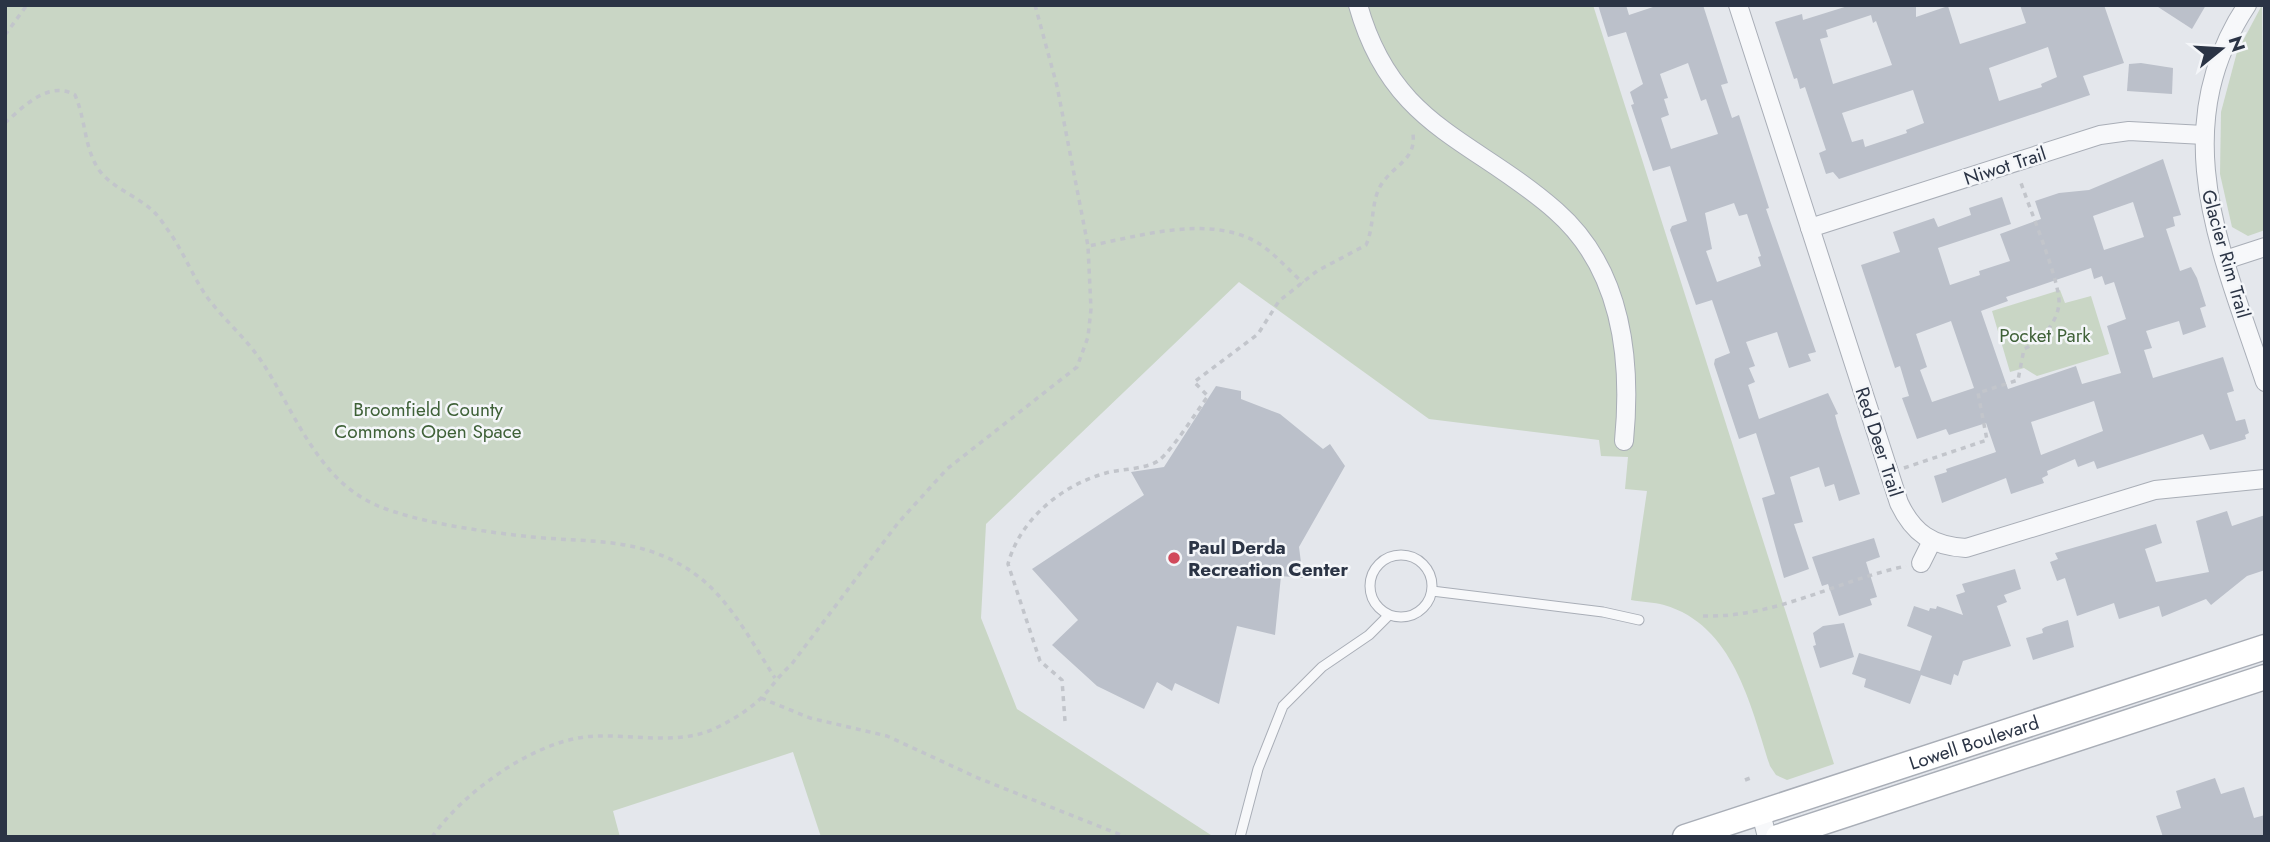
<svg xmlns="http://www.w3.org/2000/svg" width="2270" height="842" viewBox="0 0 2270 842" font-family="Jost,sans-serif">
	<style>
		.green { fill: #c9d6c5 }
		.building { fill: #bbc0ca; fill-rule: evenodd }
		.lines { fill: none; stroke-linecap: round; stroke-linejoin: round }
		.service-casing { stroke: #a9aeb7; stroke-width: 11 }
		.minor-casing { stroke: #a9aeb7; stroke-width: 20 }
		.secondary-casing { stroke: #a9aeb7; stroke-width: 27 }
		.path { stroke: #c2c5cb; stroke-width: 3.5; stroke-dasharray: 5 5; stroke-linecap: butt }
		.service { stroke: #f7f8fa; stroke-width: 9 }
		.minor { stroke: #f7f8fa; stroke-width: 18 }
		.secondary { stroke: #fff; stroke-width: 24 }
		.poi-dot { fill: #d1495b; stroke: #f4f6f9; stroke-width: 2.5 }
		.labels { text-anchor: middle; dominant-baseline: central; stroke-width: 5; stroke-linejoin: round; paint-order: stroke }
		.street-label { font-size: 19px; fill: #2b3445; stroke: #f4f6f9 }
		.park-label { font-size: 19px; fill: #3f6138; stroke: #f4f6f9 }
		.poi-label { font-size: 19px; font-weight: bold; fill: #2b3445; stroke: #f4f6f9; text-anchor: start }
	</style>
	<rect width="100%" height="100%" fill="#e4e7ec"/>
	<g class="green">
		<path d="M5 5H1593L1834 764 1787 780 1776 775 1770 766C1751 707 1734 625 1664 605 1654 602 1642 602 1631 600L1647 491 1625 489 1628 457 1601 456 1599 440 1429 419 1239 282 986 524 981 618 1017 709 1214 837H821L793 752 613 811 620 837H5Z"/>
		<path d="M2262 5 2265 230 2248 236 2232 227 2220 174 2221 112 2237 52Z"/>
		<path d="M2060 290 2065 303 2091 296 2109 354 2037 376 2024 368 2010 372 1992 311Z"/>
	</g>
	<g class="building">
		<path d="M1598 5H1626L1629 15 1659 5H1703L1728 83 1721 85 1732 118 1739 115 1769 208 1766 209 1816 352 1808 354 1811 361 1789 368 1777 332 1746 342 1755 366 1749 368 1755 382 1748 385 1759 419 1828 393 1838 414 1835 415 1838 426 1860 494 1839 501 1834 484 1825 487 1819 467 1790 477 1803 522 1794 524 1809 569 1784 578 1762 498 1775 494 1756 433 1739 439 1714 364 1715 359 1730 353 1712 300 1696 305 1670 230 1672 226 1687 221 1670 166 1653 171 1631 105 1634 104 1630 92 1643 84 1626 32 1608 37ZM1688 63 1701 101 1706 99 1718 134 1671 149 1661 118 1669 115 1664 99 1668 98 1660 74ZM1734 203 1739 216 1747 214 1761 256 1758 257 1761 266 1717 282 1706 251 1712 249 1705 213Z"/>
		<path d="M1851 5H1916V17L1948 6 1960 44 2026 23 2020 5H2104L2124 63 2083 76 2090 95 1839 179 1833 172 1826 174 1819 153 1826 150 1805 87 1800 89 1797 78 1794 79 1775 22 1802 14 1803 20ZM1871 15 1873 23 1876 21 1892 65 1833 84 1820 39 1828 37 1826 30ZM2048 47 2057 77 2041 84 2042 87 1999 101 1989 68ZM1913 90 1924 123 1906 130 1907 133 1865 147 1863 139 1852 142 1842 113Z"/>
		<path d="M2155 5H2206L2192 29Z"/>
		<path d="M2141 63 2173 68 2172 94 2127 91 2129 64Z"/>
		<path d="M2163 159 2181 215 2173 217 2175 226 2166 229 2180 271 2191 267 2197 278 2206 306 2200 308 2206 327 2183 335 2179 321 2146 331 2152 348 2144 350 2153 378 2223 357 2234 391 2227 393 2236 421 2245 419 2249 433 2245 435 2246 439 2210 450 2203 434 2097 469 2094 461 2078 467 2075 459 2047 471 2048 475 2042 478 2044 483 2011 494 2006 478 1942 503 1934 476 1947 472 1946 469 1996 452 1986 423 1949 435 1946 429 1917 439 1902 398 1909 396 1900 366 1895 368 1861 265 1900 252 1893 232 1934 218 1938 227 1971 215 1969 208 2002 197 2011 224 1938 248 1950 285 1980 275 1979 271 2010 261 2000 234 2041 219 2035 201 2059 193 2089 190ZM2133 202 2144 237 2104 250 2093 216ZM2091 268 2094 279 2102 276 2105 285 2114 282 2126 319 2107 326 2121 373 2082 384 2076 366 2008 389 1981 311 2008 301 2006 297ZM1951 321 1974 388 1932 402 1920 370 1927 367 1916 334ZM2094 401 2103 431 2041 455 2031 422Z"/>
		<path d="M1216 386 1241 391V399L1280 414 1323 449 1330 444 1345 466 1299 547 1303 578 1281 576 1275 635 1237 626 1219 704 1175 683 1172 691 1157 682 1144 709 1097 686 1052 645 1078 620 1032 569 1144 495 1131 472 1164 467Z"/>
		<path d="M2227 511 2232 526 2265 515V570L2247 576 2211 605 2206 599 2162 617 2159 606 2119 619 2114 603 2077 616 2065 578 2057 581 2050 562 2058 559 2055 553 2156 524 2162 543 2145 549 2156 582 2209 572 2196 521Z"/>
		<path d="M1874 538 1880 557 1866 562 1877 597 1870 599 1872 605 1839 616 1828 584 1822 586 1812 557Z"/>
		<path d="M2015 569 2021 589 2004 595 2007 602 1997 606 2011 646 1963 661 1958 676 1954 674 1951 685 1921 675 1910 704 1864 687 1866 679 1852 674 1859 653 1920 671 1932 636 1907 626 1914 606 1929 611 1930 608 1936 609 1937 606 1963 615 1956 595 1965 592 1962 584Z"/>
		<path d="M2068 620 2074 647 2033 660 2026 638 2043 633 2042 629 2045 627Z"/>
		<path d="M1844 623 1854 657 1820 668 1813 646 1816 645 1813 633 1823 626Z"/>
		<path d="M2215 778 2221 794 2244 787 2254 818 2265 815V837H2163L2156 816 2181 808 2176 791Z"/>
	</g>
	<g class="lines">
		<g class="service-casing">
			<g id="service">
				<circle cx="1401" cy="586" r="31"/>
				<path d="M1432 591 1603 612 1639 620"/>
				<path d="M1240 837 1258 769 1283 706 1322 667 1369 635 1388 616"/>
			</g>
		</g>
		<g class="minor-casing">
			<g id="minor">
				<path d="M1358 5C1392 127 1473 138 1556 211 1622 269 1632 358 1624 441"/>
				<path d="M1738 5 1899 503C1913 533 1932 546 1966 548L2155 490 2265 479"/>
				<path d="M2247 5C2163 132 2223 254 2265 382"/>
				<path d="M1810 228 2100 135 2129 131 2204 135"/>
				<path d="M2225 260 2265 247"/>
				<path d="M1921 563 1932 541"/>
				<path d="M1761 813 1767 837"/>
			</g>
		</g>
		<g class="secondary-casing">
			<g id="secondary">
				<path id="s1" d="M1685 837 2265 647"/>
				<path d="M1778 837 2265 677"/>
			</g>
		</g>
		<g class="path">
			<path d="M1035 5 1057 86 1088 246C1140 236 1210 214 1258 243 1274 253 1289 270 1303 283"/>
			<path d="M5 35 27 5"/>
			<path d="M5 123C24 106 49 80 75 95 86 120 84 148 99 170 113 189 138 196 154 212 160 218 165 226 170 233 184 253 193 277 207 297 224 320 246 338 262 362 295 412 317 479 376 505 418 523 486 532 532 537 593 543 646 536 699 577 731 602 753 644 775 678"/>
			<path d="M1904 468 1987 440 1978 393 2018 380 2024 349C2041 341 2057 323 2059 304 2061 283 2028 205 2020 180"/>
			<path d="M1703 616C1775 618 1836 581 1906 566"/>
			<path d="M761 698 810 718 887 736 978 778 1126 837"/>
			<path d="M1065 721 1062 680 1040 661 1008 564C1020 519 1062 485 1106 473 1121 469 1146 469 1158 461 1171 452 1197 411 1208 396L1194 382 1258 334 1279 301 1317 271 1366 245C1375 226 1370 199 1383 182 1396 164 1416 159 1413 134"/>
			<path d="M1745 780 1753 777"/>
			<path d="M432 837C465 790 539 737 597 736 634 735 674 744 709 731 726 724 746 712 759 700 771 689 778 676 791 665L898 523 947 469 1077 367 1088 337 1091 309 1088 246"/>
		</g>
		<use href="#service" class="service"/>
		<use href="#minor" class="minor"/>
		<use href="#secondary" class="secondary"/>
	</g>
	<circle class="poi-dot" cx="1174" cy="558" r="7"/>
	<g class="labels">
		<g class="street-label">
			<text transform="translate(2005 166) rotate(-18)">Niwot Trail</text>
			<text transform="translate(2226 254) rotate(74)">Glacier Rim Trail</text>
			<text transform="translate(1879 442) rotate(72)">Red Deer Trail</text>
			<text stroke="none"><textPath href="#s1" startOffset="304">Lowell Boulevard</textPath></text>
		</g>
		<g class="park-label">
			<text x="2045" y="335">Pocket Park</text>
			<text x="428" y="409">Broomfield County<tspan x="428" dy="22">Commons Open Space</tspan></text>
		</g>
		<g class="poi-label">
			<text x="1188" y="547">Paul Derda<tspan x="1188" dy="22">Recreation Center</tspan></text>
		</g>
	</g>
	<rect width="2270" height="842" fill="none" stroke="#2b3445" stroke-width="14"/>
	<g transform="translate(2221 49) rotate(72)" stroke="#f4f6f9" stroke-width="5" paint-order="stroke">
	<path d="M0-5L12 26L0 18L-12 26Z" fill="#2b3445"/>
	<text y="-10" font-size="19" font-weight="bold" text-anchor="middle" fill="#2b3445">N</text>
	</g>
</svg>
